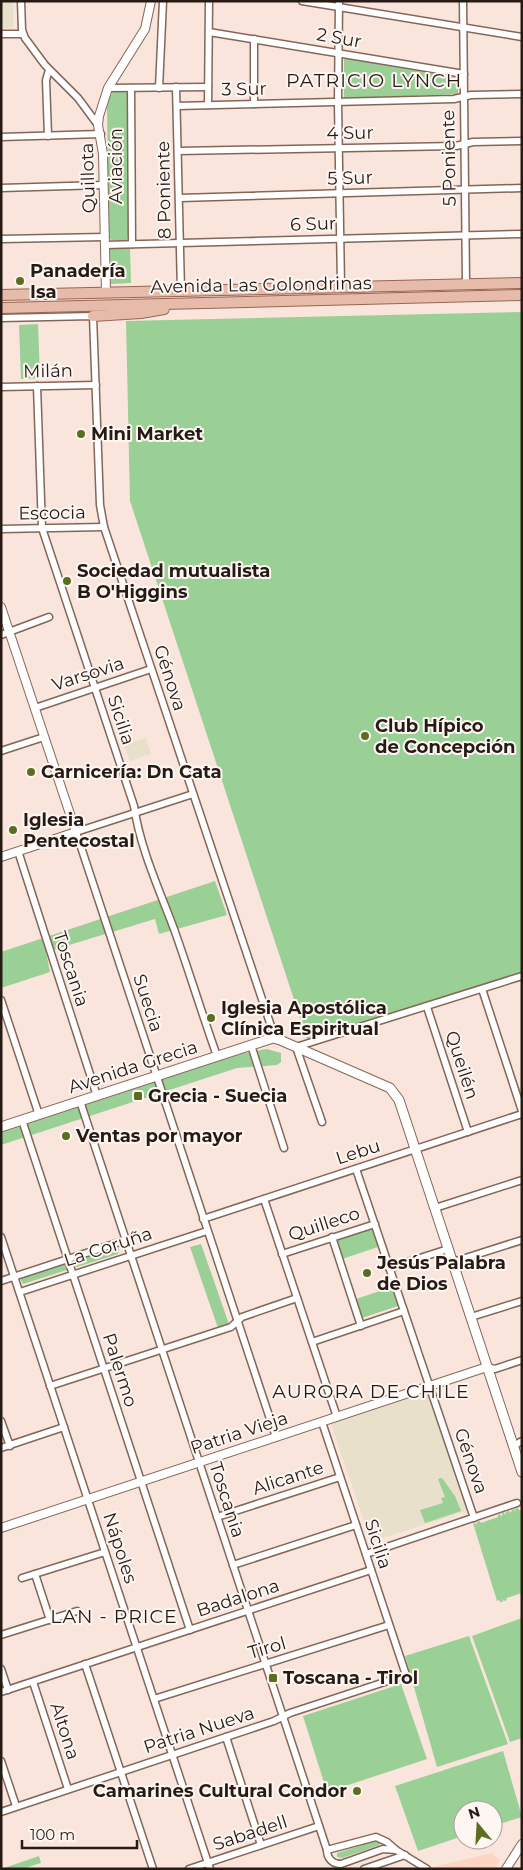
<svg xmlns="http://www.w3.org/2000/svg" width="523" height="1870" viewBox="0 0 523 1870" font-family="Montserrat,sans-serif">
	<style>
		.built { fill: #ffd5c1 }
		.education { fill: #e8e0ca }
		.green { fill: #9ad096 }
		.lines { fill: none; stroke-linecap: round; stroke-linejoin: round }
		.minor-casing { stroke: #846658; stroke-width: 9 }
		.tertiary-casing { stroke: #846658; stroke-width: 10 }
		.secondary-casing { stroke: #846658; stroke-width: 11 }
		.primary-casing { stroke: #996551; stroke-width: 12 }
		.minor { stroke: #fff; stroke-width: 6 }
		.tertiary { stroke: #fff; stroke-width: 8 }
		.secondary { stroke: #fff; stroke-width: 9 }
		.primary { stroke: #e7bbaa; stroke-width: 10 }
		.poi-dot { fill: #5a6e1d; stroke: #fdf6f3; stroke-width: 2 }
		.labels { text-anchor: middle; dominant-baseline: central; stroke-width: 4; stroke-linejoin: round; paint-order: stroke }
		.street-label { font-size: 18px; fill: #261a14; stroke: #fdf6f3 }
		.poi-label { font-size: 18px; font-weight: bold; fill: #261a14; stroke: #fdf6f3; text-anchor: start }
		.neighbourhood-label { font-size: 19px; letter-spacing: 1px; fill: #261a14; stroke: #fdf6f3 }
	</style>
	<rect width="100%" height="100%" fill="#fae5dc"/>
	<path class="built" d="M491 1853 500 1860 495 1869H437L434 1867Z"/>
	<g class="education">
		<rect x="1" y="1" width="12" height="27"/>
		<path d="M146 738 151 754 130 761 124 745Z"/>
		<path d="M427 1389 469 1510 371 1542 330 1421Z"/>
	</g>
	<g class="green">
		<path d="M344 58 458 78V94L344 99Z"/>
		<path d="M113 92H125L128 93V237L127 240H111L109 236 107 108 108 100Z"/>
		<path d="M110 248H130L131 283 111 284Z"/>
		<path d="M522 312V972L308 1042 130 501 126 321Z"/>
		<path d="M38 324 40 378 21 379 19 325Z"/>
		<path d="M215 881 227 915 159 934 155 919 46 952 50 972 1 988V952Z"/>
		<path d="M267 1049 281 1053V1062L277 1065 237 1068 1 1145V1133L239 1054Z"/>
		<path d="M372 1228 378 1247 342 1259 336 1241 338 1238Z"/>
		<path d="M201 1244 229 1324 218 1328 190 1247Z"/>
		<path d="M115 1247 119 1249 118 1254 77 1267 75 1266V1260Z"/>
		<path d="M64 1263 68 1267 67 1270 23 1284 21 1281V1277Z"/>
		<path d="M392 1287 398 1306 362 1318 356 1299Z"/>
		<path d="M442 1478 455 1496 461 1511 425 1523 420 1510 443 1503 441 1498 445 1497 438 1479Z"/>
		<path d="M517 1508 522 1512V1593L506 1598 507 1600 504 1601 502 1599 503 1602H500L499 1600 497 1601 473 1523 477 1524V1522L480 1521 481 1523 498 1517V1515L500 1514 501 1516H502V1513L504 1512 505 1515 506 1512 509 1511 510 1513 513 1509 516 1511 515 1509Z"/>
		<path d="M522 1618V1738L510 1742 472 1636Z"/>
		<path d="M469 1636 508 1744 437 1767 405 1656Z"/>
		<path d="M401 1684 427 1759 327 1792 303 1716Z"/>
		<path d="M503 1751 522 1817 493 1826V1810H463V1836L418 1851 395 1786Z"/>
		<path d="M378 1840 382 1843 377 1846 342 1858 337 1857V1853Z"/>
		<path d="M39 1856 41 1863 22 1869H1Z"/>
	</g>
	<g class="lines">
		<g class="minor-casing">
			<g id="minor">
				<path d="M21 1 22 30 25 38 45 65 78 98 98 125"/>
				<path d="M302 1 522 37"/>
				<path d="M339 1 338 103 341 287"/>
				<path d="M463 1 466 284"/>
				<path d="M209 32 464 74"/>
				<path d="M1 34H23"/>
				<path d="M176 87 181 291"/>
				<path d="M108 88 208 87"/>
				<path d="M131 88 132 244"/>
				<path d="M159 88 163 1"/>
				<path d="M254 104V39"/>
				<path d="M208 105 209 1"/>
				<path d="M177 106 454 99 471 95 522 94"/>
				<path d="M48 136 46 80 49 70"/>
				<path d="M1 137 101 134"/>
				<path d="M178 151 456 146 473 142 522 141"/>
				<path d="M1 188 103 185"/>
				<path d="M180 198 522 188"/>
				<path d="M1 239 105 237"/>
				<path d="M105 245 522 234"/>
				<path d="M1 318 93 316 100 505 104 527 275 1038"/>
				<path d="M37 386 42 528 134 806C140 848 159 889 174 929 189 971 202 1014 217 1056"/>
				<path d="M1 387 96 385"/>
				<path d="M1 529 104 527"/>
				<path d="M1 635 49 617"/>
				<path d="M35 708 151 669"/>
				<path d="M1 751 44 737"/>
				<path d="M193 794 76 832 276 1437"/>
				<path d="M18 851 97 1096"/>
				<path d="M482 989 522 1111"/>
				<path d="M1 1000 39 1115"/>
				<path d="M427 1007 468 1132"/>
				<path d="M251 1045 284 1148"/>
				<path d="M80 1101 327 1850C327 1859 333 1864 341 1864L383 1849 396 1850"/>
				<path d="M22 1120 190 1630"/>
				<path d="M322 1122 296 1047 522 976"/>
				<path d="M356 1169 474 1518"/>
				<path d="M264 1199 337 1417"/>
				<path d="M435 1208 522 1180"/>
				<path d="M203 1219 522 1114"/>
				<path d="M1 1237 210 1869"/>
				<path d="M332 1237 361 1326"/>
				<path d="M282 1254 375 1224"/>
				<path d="M453 1262 522 1240"/>
				<path d="M389 1268 448 1249"/>
				<path d="M1 1281 126 1240"/>
				<path d="M20 1292 207 1231"/>
				<path d="M471 1317 522 1301"/>
				<path d="M312 1342 404 1311"/>
				<path d="M487 1367 495 1369 522 1360"/>
				<path d="M50 1386 231 1327 242 1317 297 1298"/>
				<path d="M1 1421 10 1446"/>
				<path d="M513 1446 522 1441"/>
				<path d="M1 1448 64 1427"/>
				<path d="M217 1517 340 1477"/>
				<path d="M366 1554 517 1503"/>
				<path d="M233 1565 356 1525"/>
				<path d="M35 1574 50 1620"/>
				<path d="M22 1578 105 1552"/>
				<path d="M1 1635 77 1611"/>
				<path d="M85 1664 153 1869"/>
				<path d="M1 1669 8 1690"/>
				<path d="M33 1682 68 1789"/>
				<path d="M1 1692 371 1570"/>
				<path d="M154 1699 389 1625"/>
				<path d="M226 1737 261 1845"/>
				<path d="M1 1761 16 1806"/>
				<path d="M1 1812 274 1721 290 1713 406 1675 322 1422"/>
				<path d="M327 1850 376 1837 387 1842 396 1850 427 1869"/>
				<path d="M189 1869 319 1826"/>
				<path d="M364 1869 405 1855"/>
			</g>
		</g>
		<g class="tertiary-casing">
			<g id="tertiary">
				<path d="M106 293 103 154 98 125 99 116 108 88 145 29 151 1"/>
				<path d="M1 607 76 832 1 857"/>
				<path d="M1 1528 487 1367"/>
				<path d="M506 1869 522 1844"/>
			</g>
		</g>
		<g class="secondary-casing">
			<path id="secondary" d="M1 1127 273 1038 280 1040 390 1088 399 1100 522 1472"/>
		</g>
		<g class="primary-casing">
			<g id="primary">
				<path d="M1 295 522 283"/>
				<path d="M1 308 522 295"/>
				<path d="M93 316 141 313 164 309"/>
			</g>
		</g>
		<use href="#minor" class="minor"/>
		<use href="#tertiary" class="tertiary"/>
		<use href="#secondary" class="secondary"/>
		<use href="#primary" class="primary"/>
	</g>
	<g class="poi-dot">
		<circle cx="20" cy="281" r="5"/>
		<circle cx="81" cy="434" r="5"/>
		<circle cx="67" cy="581" r="5"/>
		<circle cx="365" cy="736" r="5"/>
		<circle cx="31" cy="772" r="5"/>
		<circle cx="13" cy="830" r="5"/>
		<circle cx="211" cy="1018" r="5"/>
		<rect x="133" y="1091" width="10" height="10" rx="2.5"/>
		<circle cx="66" cy="1136" r="5"/>
		<circle cx="367" cy="1273" r="5"/>
		<rect x="268" y="1673" width="10" height="10" rx="2.5"/>
		<circle cx="357" cy="1791" r="5"/>
	</g>
	<g class="labels">
		<g class="street-label">
			<text transform="translate(339 38) rotate(10)">2 Sur</text>
			<text transform="translate(244 89) rotate(-1)">3 Sur</text>
			<text transform="translate(350 133) rotate(-1)">4 Sur</text>
			<text transform="translate(449 158) rotate(-91)">5 Poniente</text>
			<text transform="translate(116 166) rotate(-90)">Aviación</text>
			<text transform="translate(88 178) rotate(-92)">Quillota</text>
			<text transform="translate(350 178) rotate(-2)">5 Sur</text>
			<text transform="translate(164 190) rotate(-91)">8 Poniente</text>
			<text transform="translate(313 224) rotate(-2)">6 Sur</text>
			<text transform="translate(261 285) rotate(-1)">Avenida Las Golondrinas</text>
			<text transform="translate(48 371) rotate(-1)">Milán</text>
			<text transform="translate(52 513) rotate(-1)">Escocia</text>
			<text transform="translate(88 674) rotate(-18)">Varsovia</text>
			<text transform="translate(170 678) rotate(72)">Génova</text>
			<text transform="translate(121 720) rotate(72)">Sicilia</text>
			<text transform="translate(71 969) rotate(72)">Toscania</text>
			<text transform="translate(148 1003) rotate(72)">Suecia</text>
			<text transform="translate(462 1065) rotate(72)">Queilén</text>
			<text transform="translate(133 1067) rotate(-18)">Avenida Grecia</text>
			<text transform="translate(358 1152) rotate(-18)">Lebu</text>
			<text transform="translate(324 1224) rotate(-18)">Quilleco</text>
			<text transform="translate(108 1247) rotate(-18)">La Coruña</text>
			<text transform="translate(120 1370) rotate(72)">Palermo</text>
			<text transform="translate(239 1433) rotate(-18)">Patria Vieja</text>
			<text transform="translate(471 1461) rotate(71)">Génova</text>
			<text transform="translate(288 1478) rotate(-18)">Alicante</text>
			<text transform="translate(227 1500) rotate(72)">Toscania</text>
			<text transform="translate(378 1544) rotate(72)">Sicilia</text>
			<text transform="translate(120 1548) rotate(72)">Nápoles</text>
			<text transform="translate(238 1598) rotate(-18)">Badalona</text>
			<text transform="translate(267 1648) rotate(-16)">Tirol</text>
			<text transform="translate(199 1730) rotate(-18)">Patria Nueva</text>
			<text transform="translate(65 1731) rotate(72)">Altona</text>
			<text transform="translate(250 1833) rotate(-18)">Sabadell</text>
		</g>
		<g class="poi-label">
			<text x="30" y="271">Panadería<tspan x="30" dy="21">Isa</tspan></text>
			<text x="91" y="434">Mini Market</text>
			<text x="77" y="571">Sociedad mutualista<tspan x="77" dy="21">B O'Higgins</tspan></text>
			<text x="375" y="726">Club Hípico<tspan x="375" dy="21">de Concepción</tspan></text>
			<text x="41" y="772">Carnicería: Dn Cata</text>
			<text x="23" y="820">Iglesia<tspan x="23" dy="21">Pentecostal</tspan></text>
			<text x="221" y="1008">Iglesia Apostólica<tspan x="221" dy="21">Clínica Espiritual</tspan></text>
			<text x="148" y="1096">Grecia - Suecia</text>
			<text x="76" y="1136">Ventas por mayor</text>
			<text x="377" y="1263">Jesús Palabra<tspan x="377" dy="21">de Dios</tspan></text>
			<text x="283" y="1678">Toscana - Tirol</text>
			<text x="347" y="1791" text-anchor="end">Camarines Cultural Condor</text>
		</g>
		<g class="neighbourhood-label">
			<text x="374" y="80">PATRICIO LYNCH</text>
			<text x="371" y="1391">AURORA DE CHILE</text>
			<text x="114" y="1616">LAN - PRICE</text>
		</g>
	</g>
	<rect width="523" height="1870" fill="none" stroke="#261a14" stroke-width="5"/>
	<g transform="translate(478 1825) rotate(342)"><circle r="24" fill="#fdf6f3" stroke="#a79e9a"/>
	<path d="M0-4L9 19L0 12L-9 19Z" fill="#5a6e1d"/>
	<text y="-8" font-size="14" font-weight="bold" text-anchor="middle" fill="#261a14">N</text>
	</g>
	<path d="M22 1840v8h115v-8" fill="none" stroke="#261a14" stroke-width="2.5"/>
	<text x="30" y="1840" font-size="15" fill="#261a14" stroke="#fdf6f3" stroke-width="4" paint-order="stroke">100 m</text>
</svg>
